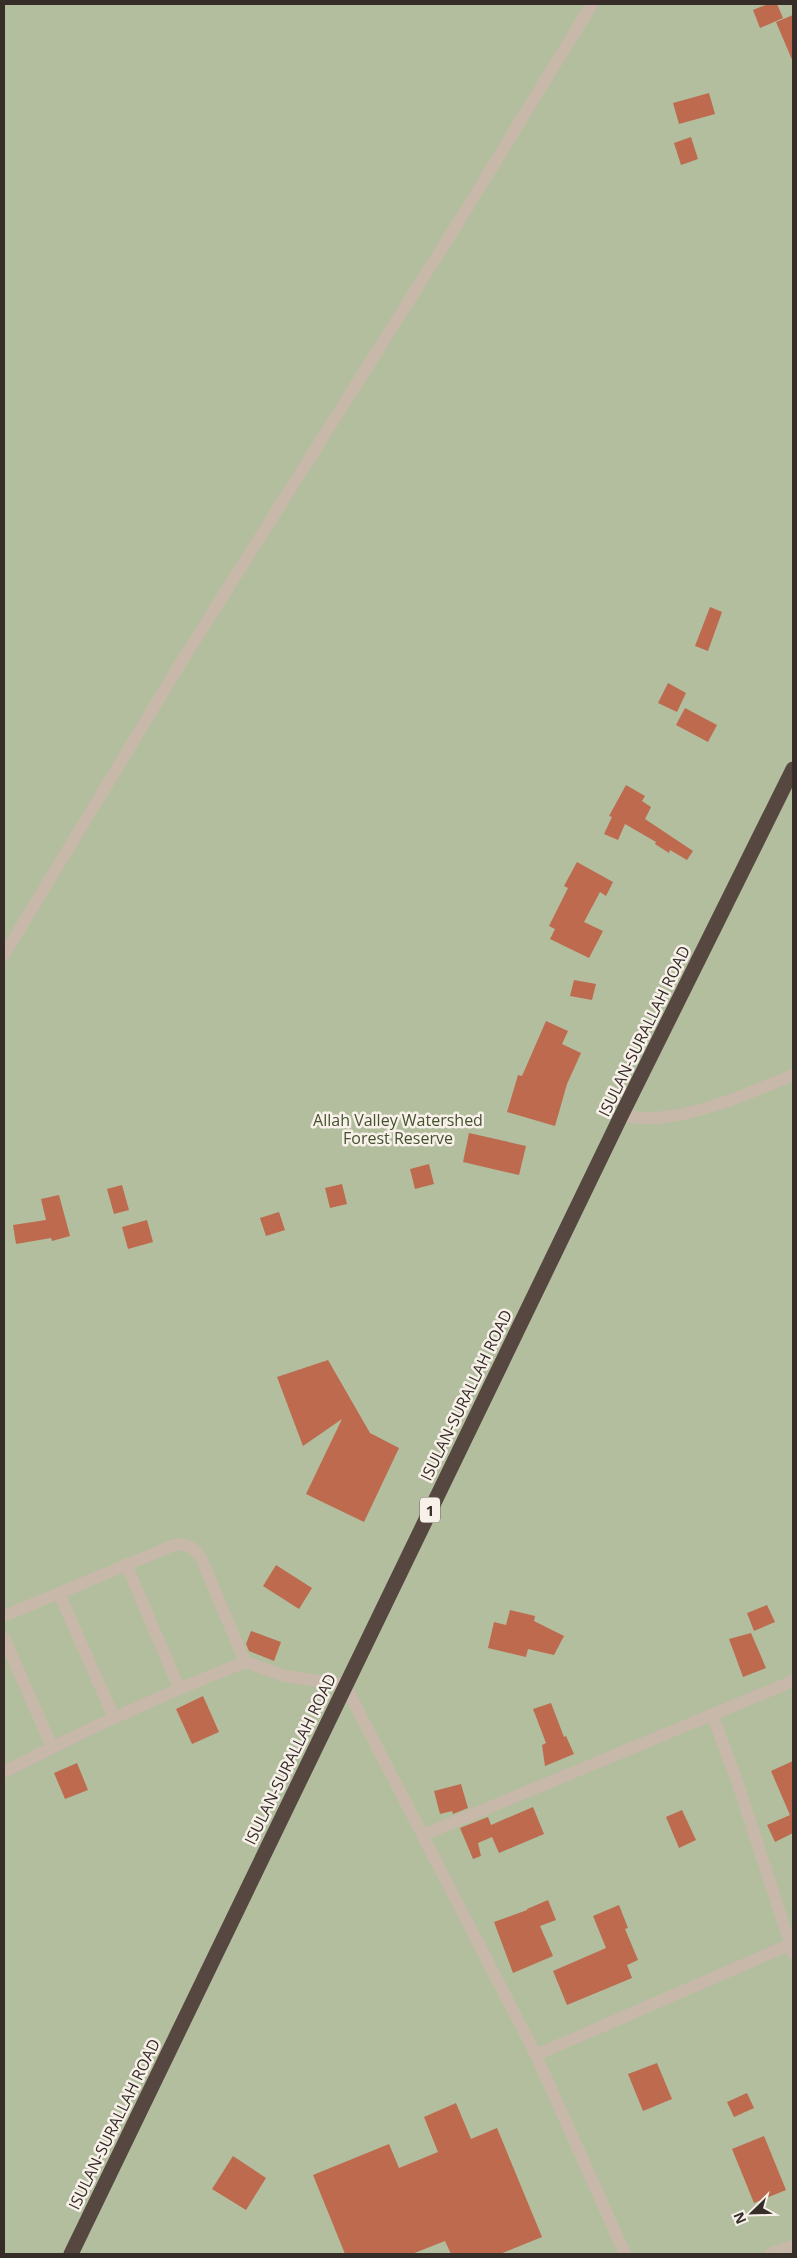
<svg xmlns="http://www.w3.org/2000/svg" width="797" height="2258" viewBox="0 0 797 2258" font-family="'Open Sans',sans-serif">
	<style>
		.green { fill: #b3be9e }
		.building { fill: #bd6a4f }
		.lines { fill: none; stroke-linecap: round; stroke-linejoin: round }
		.minor { stroke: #c8b8aa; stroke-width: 12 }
		.highway { stroke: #564741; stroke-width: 15 }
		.labels { text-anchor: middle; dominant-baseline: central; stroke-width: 5; stroke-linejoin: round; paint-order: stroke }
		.shield { fill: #f8f1e9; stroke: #706863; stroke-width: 1 }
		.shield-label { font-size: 15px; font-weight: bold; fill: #362d29 }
		.street-label { font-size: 16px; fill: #362d29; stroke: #f8f1e9 }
		.park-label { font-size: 16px; fill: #45522f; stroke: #f8f1e9 }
	</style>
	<rect width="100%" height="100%" fill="#f0e7dd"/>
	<rect class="green" x="4" y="4" width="789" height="2250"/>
	<g class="building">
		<path d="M768 4H777L783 18 760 28 753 10Z"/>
		<path d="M793 15V62L776 22Z"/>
		<path d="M709 93 715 114 679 124 673 103Z"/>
		<path d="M691 137 698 159 681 165 674 143Z"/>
		<path d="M710 607 722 612 708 651 695 646Z"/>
		<path d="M668 683 686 693 677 712 658 703Z"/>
		<path d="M685 708 717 725 708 742 676 725Z"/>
		<path d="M626 785 645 796 642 801 651 807 645 819 693 851 687 860 670 850 669 853 655 844 656 842 625 824 618 840 604 834 612 817 609 816Z"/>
		<path d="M577 862 613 882 606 896 600 892 584 922 603 931 589 958 550 939 555 929 549 926 568 888 564 886Z"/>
		<path d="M574 980 596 984 592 1000 570 996Z"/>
		<path d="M546 1021 568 1031 562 1044 581 1053 567 1084 555 1126 507 1112 518 1075 522 1076Z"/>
		<path d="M469 1133 526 1146 519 1175 463 1162Z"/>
		<path d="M429 1164 434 1184 415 1189 410 1169Z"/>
		<path d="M342 1184 347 1204 330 1208 325 1188Z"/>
		<path d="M122 1185 129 1210 114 1214 107 1189Z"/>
		<path d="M59 1195 70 1236 52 1241 51 1238 16 1244 13 1225 46 1220 41 1199Z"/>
		<path d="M279 1212 285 1230 266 1236 260 1218Z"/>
		<path d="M147 1220 153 1242 128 1249 122 1227Z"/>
		<path d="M328 1360 370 1433 399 1448 364 1522 306 1494 342 1419 303 1446 277 1377Z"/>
		<path d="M276 1565 312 1588 299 1609 263 1586Z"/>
		<path d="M767 1605 775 1622 754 1631 747 1613Z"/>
		<path d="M510 1610 535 1616 534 1621 564 1636 554 1655 528 1649 526 1657 488 1648 494 1622 506 1625Z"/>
		<path d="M251 1631 281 1642 274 1661 249 1651 246 1644Z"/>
		<path d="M751 1633 766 1668 743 1677 729 1639Z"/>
		<path d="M203 1696 219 1732 192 1744 176 1709Z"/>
		<path d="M551 1703 564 1737 566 1736 574 1754 545 1766 542 1745 546 1743 533 1709Z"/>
		<path d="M793 1761V1833L775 1842 767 1825 790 1815 771 1771Z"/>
		<path d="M77 1763 88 1790 65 1799 54 1773Z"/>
		<path d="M461 1784 468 1808 453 1814 452 1811 440 1814 434 1791Z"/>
		<path d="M533 1807 544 1834 499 1853 492 1837 478 1843 481 1856 473 1859 460 1828 488 1817 491 1825Z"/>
		<path d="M682 1810 696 1840 679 1848 666 1817Z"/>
		<path d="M548 1900 556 1920 540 1926 553 1956 513 1973 494 1922 527 1910V1909Z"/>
		<path d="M619 1905 628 1928 625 1929 638 1960 627 1965 632 1978 567 2005 553 1971 606 1948 593 1916Z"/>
		<path d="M657 2063 672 2099 643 2111 628 2074Z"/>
		<path d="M747 2093 754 2108 734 2117 727 2102Z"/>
		<path d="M456 2103 471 2139 497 2128 542 2237 500 2254H451L445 2241 412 2254H345L313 2175 389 2144 399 2168 438 2152 424 2117Z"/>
		<path d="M764 2136 786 2190 754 2203 732 2149Z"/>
		<path d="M233 2156 266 2178 246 2210 212 2189Z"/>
	</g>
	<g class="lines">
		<g class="minor">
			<path d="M4 955 177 669 461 218 592 4"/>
			<path d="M621 1116C632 1117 644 1119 656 1118 704 1114 749 1093 793 1075"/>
			<path d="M126 1564 179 1688"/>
			<path d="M59 1593 114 1718"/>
			<path d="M4 1616 172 1546C186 1542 193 1546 201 1558L245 1662"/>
			<path d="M4 1638 52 1747"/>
			<path d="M712 1714 737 1781 793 1953"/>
			<path d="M4 1772C82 1731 162 1695 245 1662L285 1676 345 1685 536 2055 625 2254"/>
			<path d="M423 1835 793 1681"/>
			<path d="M536 2055 789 1945"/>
			<path d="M770 2254 793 2246"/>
		</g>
		<path class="highway" d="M71 2254 621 1116 793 769"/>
	</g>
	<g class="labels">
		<rect class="shield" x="420" y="1497.5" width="20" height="25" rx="4"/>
		<g class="shield-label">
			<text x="430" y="1510">1</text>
		</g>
		<g class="street-label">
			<text transform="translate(644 1031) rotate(-64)">ISULAN-SURALLAH ROAD</text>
			<text transform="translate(466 1395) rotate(-64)">ISULAN-SURALLAH ROAD</text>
			<text transform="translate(290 1759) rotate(-64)">ISULAN-SURALLAH ROAD</text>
			<text transform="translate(114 2124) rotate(-64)">ISULAN-SURALLAH ROAD</text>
		</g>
		<g class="park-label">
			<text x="398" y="1120">Allah Valley Watershed<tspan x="398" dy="18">Forest Reserve</tspan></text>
		</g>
	</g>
	<rect width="797" height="2258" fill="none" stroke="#362d29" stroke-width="10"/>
	<g transform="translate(752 2213) rotate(247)" stroke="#f8f1e9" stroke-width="4" paint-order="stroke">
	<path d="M0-4L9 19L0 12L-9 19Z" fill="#362d29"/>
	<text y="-8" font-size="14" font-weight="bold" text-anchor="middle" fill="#362d29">N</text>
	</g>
</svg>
